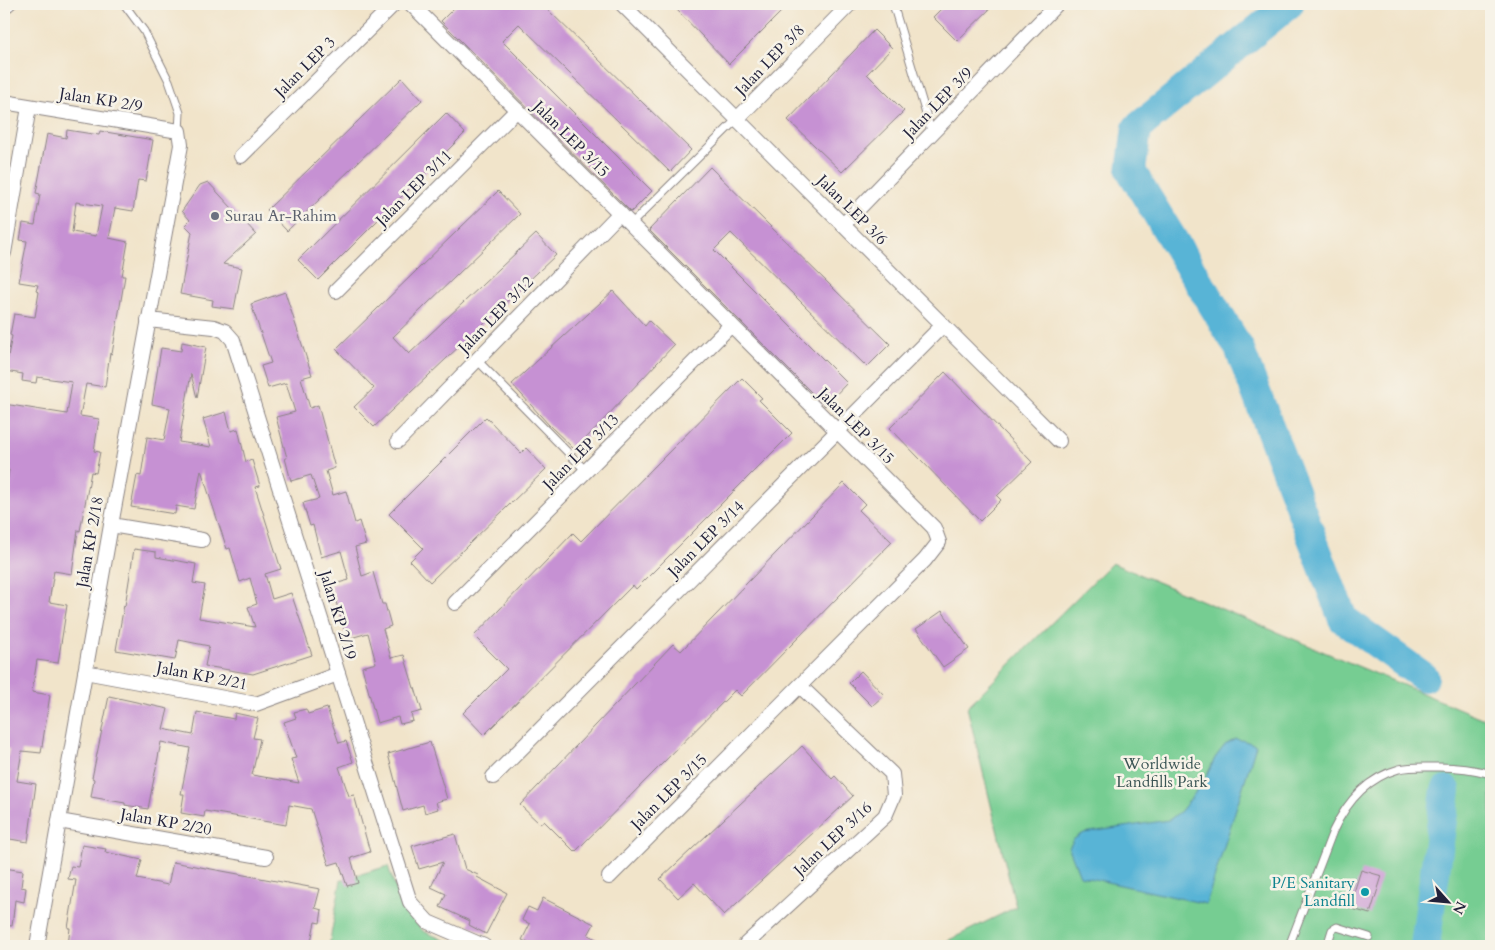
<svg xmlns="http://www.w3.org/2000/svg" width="1495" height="950" viewBox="0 0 1495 950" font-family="Cardo,serif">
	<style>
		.green { fill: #76cd92; stroke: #4c7866 }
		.water { fill: #58b4d6; stroke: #3d6b88 }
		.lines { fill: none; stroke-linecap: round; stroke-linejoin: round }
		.river { stroke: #58b4d6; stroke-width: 30 }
		.building { fill: #c691d3; fill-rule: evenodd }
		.lane-casing { stroke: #8a8382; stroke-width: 9 }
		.street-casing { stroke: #8a8382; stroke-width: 16 }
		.lane { stroke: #fff; stroke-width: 7 }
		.street { stroke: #fff; stroke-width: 14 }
		.worship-dot { fill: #6b7280; stroke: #f7f3e8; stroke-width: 2 }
		.culture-dot { fill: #0f9aa8; stroke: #f7f3e8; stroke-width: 2 }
		.labels { text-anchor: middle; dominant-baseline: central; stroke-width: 5; stroke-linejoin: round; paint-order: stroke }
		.street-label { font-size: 16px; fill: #22223b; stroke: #f7f3e8 }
		.worship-label { font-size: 16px; fill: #5b616d; stroke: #f7f3e8; text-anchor: start }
		.park-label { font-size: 16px; fill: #3b5555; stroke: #f7f3e8 }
		.culture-label { font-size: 16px; fill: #0d838f; stroke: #f7f3e8; text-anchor: end }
	</style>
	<rect width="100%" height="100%" fill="#f7f3e8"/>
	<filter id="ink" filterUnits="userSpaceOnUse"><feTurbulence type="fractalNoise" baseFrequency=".02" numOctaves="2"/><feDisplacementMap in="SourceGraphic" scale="10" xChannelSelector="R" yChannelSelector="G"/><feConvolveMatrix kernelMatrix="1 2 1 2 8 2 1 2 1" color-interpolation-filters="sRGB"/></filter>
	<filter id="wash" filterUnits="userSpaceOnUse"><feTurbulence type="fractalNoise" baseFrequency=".0096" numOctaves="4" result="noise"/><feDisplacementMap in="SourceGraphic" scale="20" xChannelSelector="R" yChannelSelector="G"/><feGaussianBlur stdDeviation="1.12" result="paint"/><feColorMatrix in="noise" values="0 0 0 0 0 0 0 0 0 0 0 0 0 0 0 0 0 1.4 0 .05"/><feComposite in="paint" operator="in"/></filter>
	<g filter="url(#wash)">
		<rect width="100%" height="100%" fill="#f1e4ca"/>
		<g class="green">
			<path d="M1112 563 1491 722V946H937L1016 907 967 707Z"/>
			<path d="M388 866 402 907 423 931 458 946H329L341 880Z"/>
		</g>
		<path class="water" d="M1236 739 1245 741 1256 745 1206 904 1080 876 1069 848 1074 839 1084 833 1169 820 1181 811 1192 797 1206 777 1215 758 1225 745Z"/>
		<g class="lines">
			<g class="river">
				<path d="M1289 4 1137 128 1131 171 1239 348 1343 619 1424 677"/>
				<path d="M1425 946 1446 790"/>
			</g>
		</g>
		<g id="blocks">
			<g class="building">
				<path d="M458 4H542L691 150 670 172 519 24 502 41 652 191 631 212 441 21Z"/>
				<path d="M684 4H789L729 64 677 10Z"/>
				<path d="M946 4H995L957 41 933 17Z"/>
				<path d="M874 30 892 48 867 74 904 111 842 172 788 120Z"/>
				<path d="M402 78 422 100 287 231 267 210Z"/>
				<path d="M446 113 465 133 318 280 298 260Z"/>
				<path d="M67 130 99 135 100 131 153 140 146 181 138 180 133 211 115 208 109 238 128 242 122 276H125L112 354 110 353 105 387 86 384 80 416 99 419 94 451 100 452 96 473 91 472 80 531 78 530 72 574 54 571 49 602 67 605 58 663 37 660 32 692 50 695 41 753 22 751 17 781 36 784 28 842 4 838V778L9 749 4 748V500L9 470 6 469 8 463 4 462V404L67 414 72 382 37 377 36 383 22 381 23 374 5 371 12 336 10 335 14 314 35 317 39 292 36 291 38 285 19 282 27 241 20 240 23 223 35 225 40 194 36 193 47 134 66 138ZM76 202 102 206 96 236 72 232Z"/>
				<path d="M710 167 890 344 867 367 731 233 714 250 847 383 825 406 649 230Z"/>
				<path d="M208 182 256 234 223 264 242 268 234 309 212 306 213 300 180 294 192 232 185 225 190 220 182 211 200 185Z"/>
				<path d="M498 191 520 214 393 337 409 354 536 234 556 255 374 427 354 407 374 388 336 349Z"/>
				<path d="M613 291 645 326 649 321 674 345 575 450 549 425 512 384Z"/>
				<path d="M285 292 312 375 301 378 310 408 318 405 335 468 326 471 333 495 346 491 355 523 359 521 366 544 355 547 362 576 373 572 382 604H385L391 626 383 629 391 658 404 655 414 688H415L422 711 411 714 413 721 400 724 398 717 377 723 362 667 376 663 368 633 347 639 331 585 349 580 341 551 321 557 313 525 310 526 303 503 319 499 311 475 291 481 285 458H287L276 417 295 412 286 383 268 388 261 366 271 363 251 304Z"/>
				<path d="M182 342 206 347 197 398 191 374 179 442 211 447 203 419 226 412 231 431 238 429 246 462 252 460 260 486 255 487 281 569 265 574 272 599 291 593 312 655 253 674 205 666 209 646 179 640 175 660 116 650 124 605 125 606 134 549 156 552V557L196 564 193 583 205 585 199 618 255 627 248 607 257 604 250 578 240 582 230 548 227 549 201 470 194 509 176 506 175 514 131 507 137 475 141 476 147 437 164 440 170 408 152 404 161 348 181 351Z"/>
				<path d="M945 372 1032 462 997 496 1001 500 980 521 890 428Z"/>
				<path d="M742 378 762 398 759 400 792 433 636 589 633 585 484 735 463 713 507 669 474 636 573 533 581 541Z"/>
				<path d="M486 417 521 453 526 448 546 469 430 582 410 561 423 548 389 514Z"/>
				<path d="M844 483 865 504 859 510 892 542 741 696 735 690 575 852 544 821 540 824 520 805 673 644 681 651Z"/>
				<path d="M942 611 969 649 943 667 916 629Z"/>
				<path d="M861 671 884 695 872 706 849 683Z"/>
				<path d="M109 696 168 709 163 729 193 735 197 712 234 719 235 713 258 718 253 738 260 739 252 775 299 783 291 759 296 758 284 722 296 718 294 712 306 709 308 714 327 708 339 743 346 741 353 762 339 767 349 796 354 795 370 852 351 858 358 883 347 886 339 862 329 865 311 809 289 805 286 825 205 811 204 817 181 813 184 794H181L190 748 161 742 148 809 125 805V803L91 797 94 779 92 778Z"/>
				<path d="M430 742 447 799 436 802 438 809 425 813 423 805 403 811 388 754Z"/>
				<path d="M802 746 832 779 835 776 853 796 724 915 694 883 678 898 660 879Z"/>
				<path d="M455 834 465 869 478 875 477 877 507 893 486 934 469 925 470 921 440 907 446 894 431 887 443 862 419 869 412 846Z"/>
				<path d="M82 845 106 849 105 852 142 860 137 879 168 885 173 862 320 889 315 908 322 910 320 923 315 922 310 946H68L70 928H68L76 880 68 879 71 866 78 867Z"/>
				<path d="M4 868 23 871 21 887 26 888 24 902 15 900 12 926 4 925Z"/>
				<path d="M1361 870 1382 876 1370 914 1349 908Z"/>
				<path d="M543 898 594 924 588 935 610 946H535L522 940 530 924 522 920 528 907 537 911Z"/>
			</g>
		</g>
	</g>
	<g filter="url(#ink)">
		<use href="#blocks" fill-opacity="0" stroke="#8a8382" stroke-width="1"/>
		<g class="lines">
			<g class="lane-casing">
				<g id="lane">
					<path d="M124 4 144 31 169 81 180 113 179 131"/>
					<path d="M893 4 932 134"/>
					<path d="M4 12 13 4"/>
					<path d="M631 224 737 119"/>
					<path d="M477 360 586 471"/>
					<path d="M1289 946 1333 831C1346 803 1367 778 1399 769 1411 766 1425 767 1438 767 1456 767 1474 769 1491 774"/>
					<path d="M1327 946 1332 930 1337 927 1369 937"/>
				</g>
			</g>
			<g class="street-casing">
				<g id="street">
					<path d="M411 4 934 528 939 542 925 560 609 877"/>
					<path d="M622 4 1059 441"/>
					<path d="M4 102 179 131 181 145 111 525 37 946"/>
					<path d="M737 119 850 4"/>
					<path d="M241 156 394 4"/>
					<path d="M843 225 1057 4"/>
					<path d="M4 253 29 107"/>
					<path d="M336 291 517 110"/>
					<path d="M148 320 214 327 225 331 233 340 410 902 428 922 484 946"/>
					<path d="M398 441 620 213"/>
					<path d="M111 525 202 540"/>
					<path d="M455 603 731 325"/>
					<path d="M85 672 256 704 338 674"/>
					<path d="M493 777 943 325"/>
					<path d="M59 821 266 857"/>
					<path d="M746 944 885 816 894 795 892 774 800 686"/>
				</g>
			</g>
			<use href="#lane" class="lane"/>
			<use href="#street" class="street"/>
		</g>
	</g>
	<circle class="worship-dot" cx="215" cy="216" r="5"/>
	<circle class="culture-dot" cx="1365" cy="892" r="5"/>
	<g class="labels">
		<g class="street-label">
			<text transform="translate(770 60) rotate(-46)">Jalan LEP 3/8</text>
			<text transform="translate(305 67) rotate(-45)">Jalan LEP 3</text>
			<text transform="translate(101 100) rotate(9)">Jalan KP 2/9</text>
			<text transform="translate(938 103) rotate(-46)">Jalan LEP 3/9</text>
			<text transform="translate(571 139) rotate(45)">Jalan LEP 3/15</text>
			<text transform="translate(414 188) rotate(-45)">Jalan LEP 3/11</text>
			<text transform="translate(852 210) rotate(45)">Jalan LEP 3/6</text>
			<text transform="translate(496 315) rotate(-46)">Jalan LEP 3/12</text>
			<text transform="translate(856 426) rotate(45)">Jalan LEP 3/15</text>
			<text transform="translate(581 452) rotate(-45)">Jalan LEP 3/13</text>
			<text transform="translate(706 539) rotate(-45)">Jalan LEP 3/14</text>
			<text transform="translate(90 542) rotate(-80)">Jalan KP 2/18</text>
			<text transform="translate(338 615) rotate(73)">Jalan KP 2/19</text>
			<text transform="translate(202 676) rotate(11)">Jalan KP 2/21</text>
			<text transform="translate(669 792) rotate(-45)">Jalan LEP 3/15</text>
			<text transform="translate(166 822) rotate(10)">Jalan KP 2/20</text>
			<text transform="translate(833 839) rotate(-43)">Jalan LEP 3/16</text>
		</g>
		<g class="worship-label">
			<text x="225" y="216">Surau Ar-Rahim</text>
		</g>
		<g class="park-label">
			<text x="1162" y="764">Worldwide<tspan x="1162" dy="18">Landfills Park</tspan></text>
		</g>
		<g class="culture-label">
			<text x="1355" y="883">P/E Sanitary<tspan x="1355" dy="18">Landfill</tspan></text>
		</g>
	</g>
	<rect width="1495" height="950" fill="none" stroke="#f7f3e8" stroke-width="20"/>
	<g transform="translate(1448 902) rotate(117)" stroke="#f7f3e8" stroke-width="4" paint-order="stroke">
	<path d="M0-4L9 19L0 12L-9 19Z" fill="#22223b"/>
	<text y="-8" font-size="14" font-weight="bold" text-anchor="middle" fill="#22223b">N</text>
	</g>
</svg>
